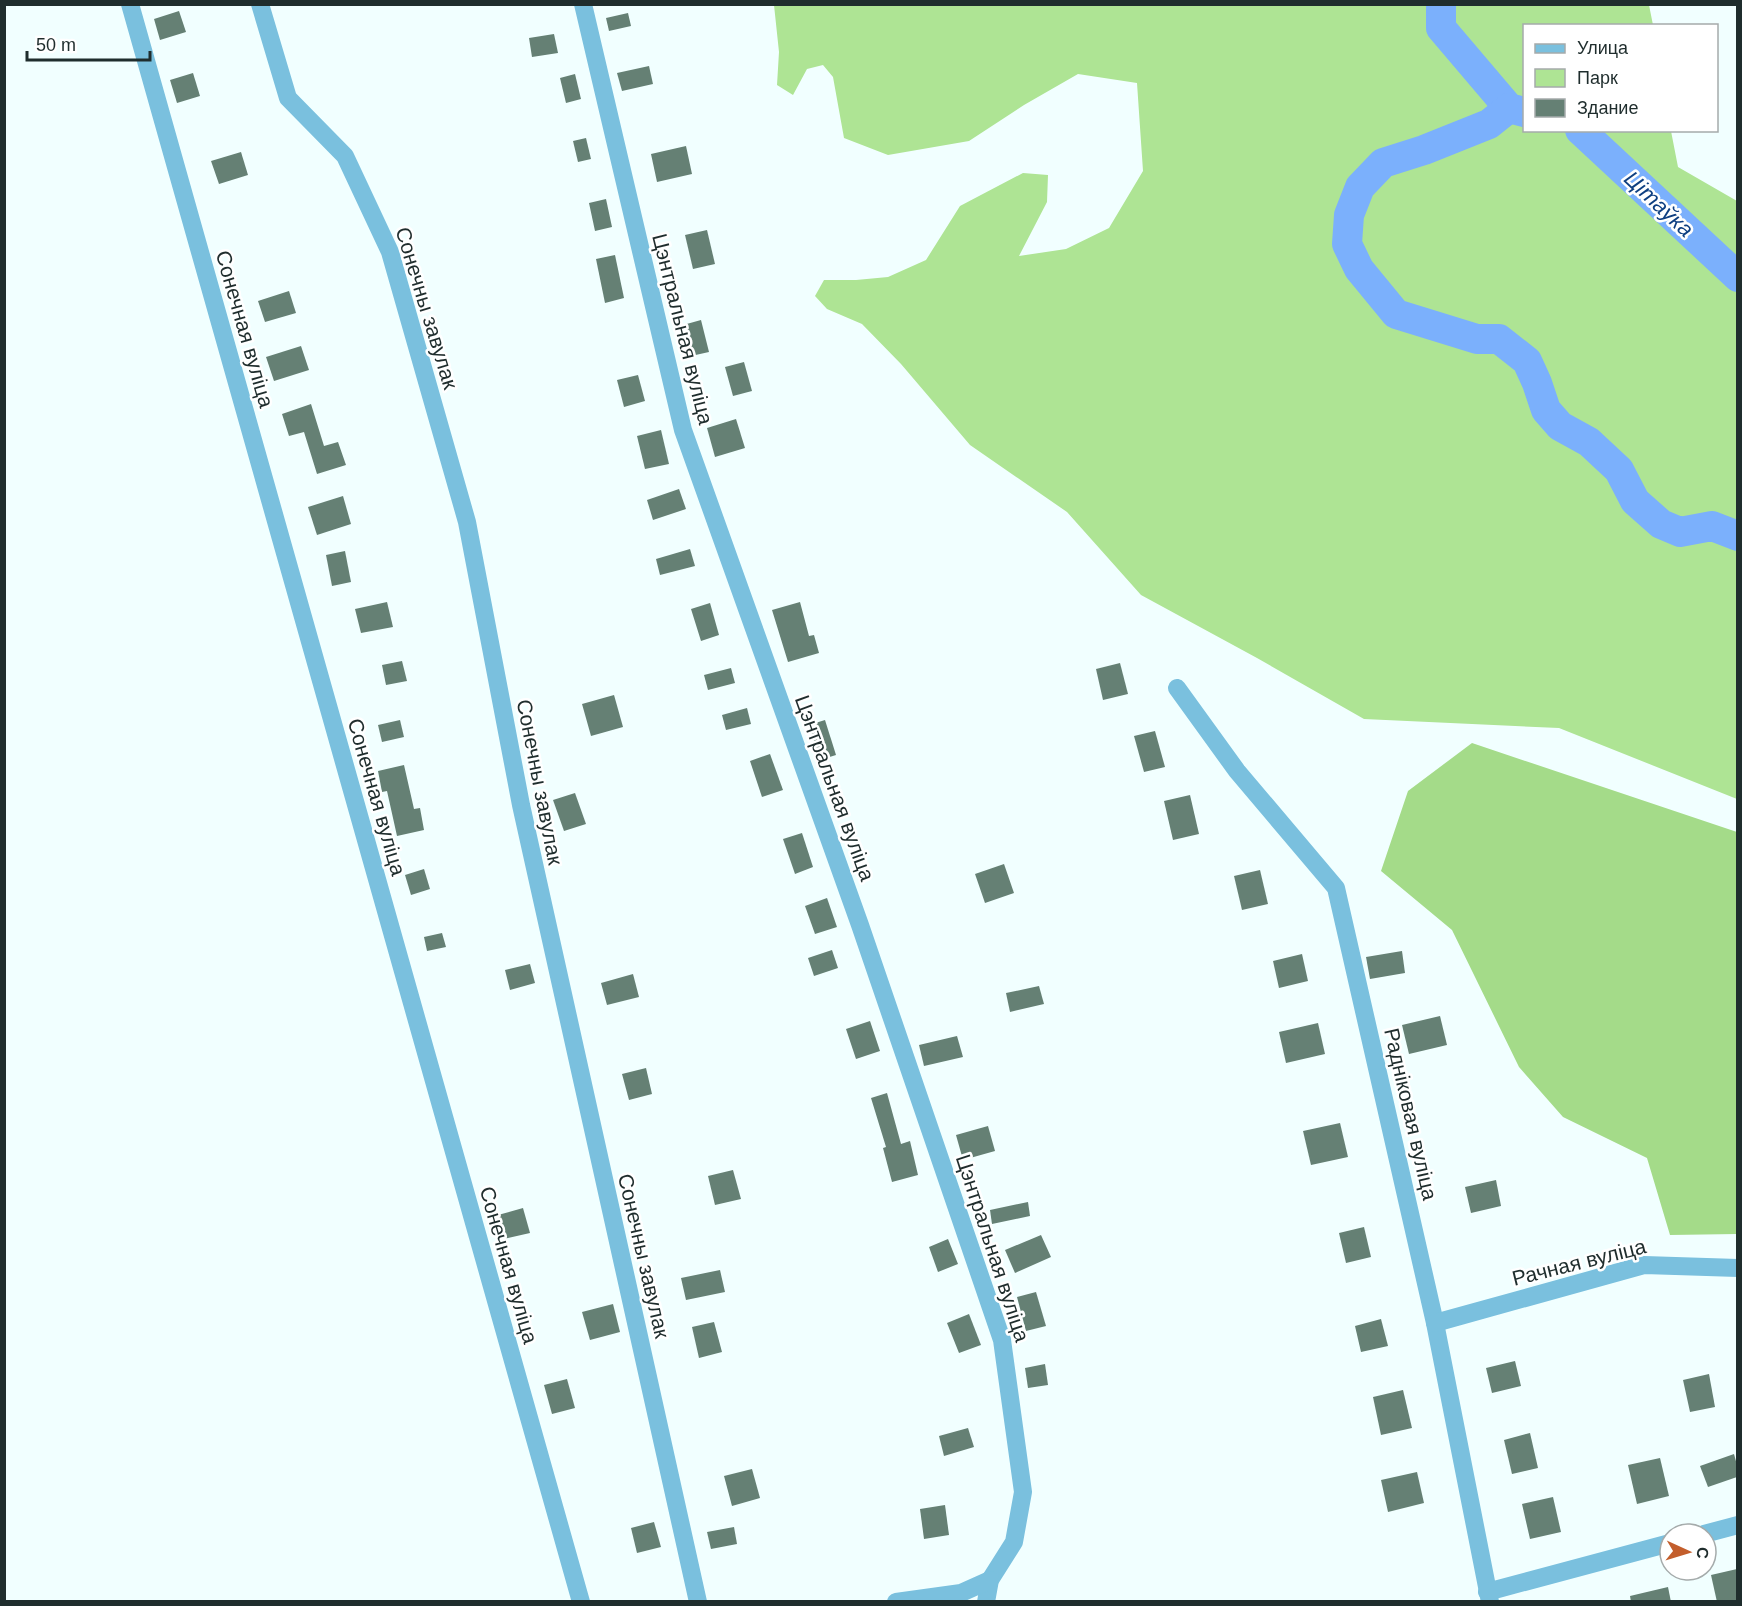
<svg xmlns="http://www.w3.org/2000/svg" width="1742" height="1606" viewBox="0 0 1742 1606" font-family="Helvetica,sans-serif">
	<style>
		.green { fill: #aee494 }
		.forest { fill: #a4db89 }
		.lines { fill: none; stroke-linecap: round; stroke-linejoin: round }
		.river { stroke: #7bb0fc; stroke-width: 30 }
		.building { fill: #658074 }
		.minor { stroke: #7ac0de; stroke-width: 18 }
		.labels { text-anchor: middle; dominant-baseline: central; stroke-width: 5; stroke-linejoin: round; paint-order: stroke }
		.street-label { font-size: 21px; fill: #1f2d2d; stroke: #fff }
		.water-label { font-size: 22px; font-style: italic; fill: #0e3f81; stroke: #fff }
	</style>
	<rect width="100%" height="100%" fill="#f1ffff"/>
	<path class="green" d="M774 5H1649L1653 25 1524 26V130L1671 131 1678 167 1737 201V799L1559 728 1364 719 1257 658 1141 595 1067 512 970 445 901 364 862 324 827 309 815 296 824 280H856L888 277 926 260 960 206 1023 173 1048 175 1047 202 1019 256 1066 249 1109 228 1143 171 1137 83 1078 74 1024 105 969 141 888 155 844 138 833 77 823 65 807 69 793 95 777 85 779 52Z"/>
	<path class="forest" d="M1472 743 1737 832V1234L1670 1235 1647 1158 1563 1117 1519 1067 1452 930 1381 871 1408 791Z"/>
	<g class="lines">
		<g class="river">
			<path d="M1441 4V28L1509 108 1524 112"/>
			<path d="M1509 108 1489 124 1424 150 1383 163 1360 187 1349 215 1347 244 1359 269 1396 314 1477 339H1499L1527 361 1537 383 1546 410 1560 426 1589 442 1619 470 1635 501 1661 524 1680 532 1712 526 1738 536"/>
			<path d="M1580 130 1738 277"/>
		</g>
	</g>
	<g class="building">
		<path d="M179 11 186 32 160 40 154 19Z"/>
		<path d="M628 13 631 26 609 31 606 18Z"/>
		<path d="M554 34 558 53 532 57 529 38Z"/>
		<path d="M649 66 653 84 622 91 617 73Z"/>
		<path d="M193 73 200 96 177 103 170 80Z"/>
		<path d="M575 74 581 99 566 103 560 78Z"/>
		<path d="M586 138 591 159 578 162 573 141Z"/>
		<path d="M686 146 692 174 657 182 651 154Z"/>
		<path d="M241 152 248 175 219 184 211 161Z"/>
		<path d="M606 199 612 227 595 231 589 203Z"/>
		<path d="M707 230 715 264 693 269 685 235Z"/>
		<path d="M615 255 624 298 605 303 596 259Z"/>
		<path d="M289 291 296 313 265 322 258 301Z"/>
		<path d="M701 320 709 352 691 356 683 325Z"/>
		<path d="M301 346 309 370 274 381 266 357Z"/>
		<path d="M744 362 752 391 733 396 725 367Z"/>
		<path d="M638 375 645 401 624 407 617 380Z"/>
		<path d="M311 404 324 446 338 442 346 465 317 474 304 432 289 436 282 414Z"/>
		<path d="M736 419 745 448 715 457 707 428Z"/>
		<path d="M661 430 669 464 645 469 637 436Z"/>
		<path d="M679 489 686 509 653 520 647 500Z"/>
		<path d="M343 496 351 524 317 535 308 507Z"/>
		<path d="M690 549 695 566 660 575 656 559Z"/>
		<path d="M345 551 351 582 332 586 326 555Z"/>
		<path d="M387 602 393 627 361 633 355 609Z"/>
		<path d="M800 602 809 636 814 635 819 653 788 662 772 610Z"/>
		<path d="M710 603 719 635 701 641 691 609Z"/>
		<path d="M402 661 407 681 386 685 382 665Z"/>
		<path d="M1120 663 1128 694 1103 700 1096 669Z"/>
		<path d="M731 668 735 683 708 690 704 675Z"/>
		<path d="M614 695 623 727 591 736 582 704Z"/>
		<path d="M747 708 751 724 726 730 722 715Z"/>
		<path d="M400 720 404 737 382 742 378 725Z"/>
		<path d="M825 720 836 755 820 760 809 725Z"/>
		<path d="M1155 731 1165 767 1144 772 1134 736Z"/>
		<path d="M770 754 783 790 762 797 750 761Z"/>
		<path d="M404 765 414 809 420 808 424 830 397 836 387 791 382 792 378 771Z"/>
		<path d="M575 793 586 824 564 831 553 800Z"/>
		<path d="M1190 795 1199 834 1173 840 1164 801Z"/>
		<path d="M802 833 813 867 795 874 783 839Z"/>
		<path d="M1004 864 1014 893 985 903 975 874Z"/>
		<path d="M424 869 430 889 411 895 405 875Z"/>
		<path d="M1260 870 1268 904 1242 910 1234 876Z"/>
		<path d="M827 898 837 927 815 934 805 906Z"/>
		<path d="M442 933 446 947 427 951 424 937Z"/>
		<path d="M832 950 838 968 814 976 808 958Z"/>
		<path d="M1402 951 1405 973 1370 979 1366 957Z"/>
		<path d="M1302 954 1308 981 1279 988 1273 961Z"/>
		<path d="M530 964 535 983 510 990 505 970Z"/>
		<path d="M633 974 639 997 607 1005 601 983Z"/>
		<path d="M1039 986 1044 1004 1010 1012 1006 993Z"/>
		<path d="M1440 1016 1447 1045 1409 1054 1402 1025Z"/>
		<path d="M870 1021 880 1051 856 1059 846 1029Z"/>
		<path d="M1318 1023 1325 1054 1286 1063 1279 1032Z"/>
		<path d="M957 1036 963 1057 924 1066 919 1045Z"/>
		<path d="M646 1068 652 1094 629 1100 622 1074Z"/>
		<path d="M887 1093 901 1144 910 1141 918 1175 892 1182 883 1148 886 1147 871 1098Z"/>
		<path d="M1340 1123 1348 1157 1311 1165 1303 1131Z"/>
		<path d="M988 1126 995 1151 963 1160 956 1135Z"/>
		<path d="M733 1170 741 1199 715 1205 708 1176Z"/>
		<path d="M1496 1180 1501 1206 1471 1213 1465 1187Z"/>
		<path d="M1028 1202 1030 1216 992 1224 990 1210Z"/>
		<path d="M523 1208 530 1233 504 1239 498 1215Z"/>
		<path d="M1364 1227 1371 1257 1346 1263 1339 1233Z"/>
		<path d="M1041 1235 1051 1257 1015 1273 1005 1250Z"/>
		<path d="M948 1239 958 1264 938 1272 929 1247Z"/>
		<path d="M720 1270 725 1292 686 1300 681 1278Z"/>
		<path d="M1036 1292 1046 1326 1026 1331 1017 1297Z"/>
		<path d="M613 1304 620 1332 590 1340 582 1312Z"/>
		<path d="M969 1314 981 1345 959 1353 947 1323Z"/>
		<path d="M1381 1319 1388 1346 1361 1352 1355 1326Z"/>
		<path d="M714 1322 722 1352 699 1358 692 1327Z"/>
		<path d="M1515 1361 1521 1386 1492 1393 1486 1368Z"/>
		<path d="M1045 1364 1048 1385 1028 1388 1025 1368Z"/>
		<path d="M1709 1374 1715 1407 1690 1412 1683 1380Z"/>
		<path d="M567 1379 575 1408 552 1414 544 1385Z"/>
		<path d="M1403 1390 1412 1428 1381 1435 1373 1397Z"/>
		<path d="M968 1428 974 1447 944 1456 939 1436Z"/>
		<path d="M1530 1433 1538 1468 1512 1474 1504 1440Z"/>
		<path d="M1734 1454 1737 1465V1477L1708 1487 1700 1466Z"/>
		<path d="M1660 1458 1669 1496 1637 1504 1628 1465Z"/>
		<path d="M752 1469 760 1498 732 1506 724 1476Z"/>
		<path d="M1417 1472 1424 1503 1388 1512 1381 1480Z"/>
		<path d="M1553 1497 1561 1532 1530 1539 1522 1504Z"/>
		<path d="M945 1505 949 1535 924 1539 920 1509Z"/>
		<path d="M654 1522 661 1547 637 1553 631 1528Z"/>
		<path d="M734 1527 737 1544 711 1549 707 1532Z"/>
		<path d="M1737 1569V1600L1717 1602 1711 1575Z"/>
		<path d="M1668 1587 1671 1602H1631L1630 1596Z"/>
	</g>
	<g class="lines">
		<g class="minor">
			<path d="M130 4 581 1602"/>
			<path d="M260 4 288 98 345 156 390 252 467 522 521 805 698 1602"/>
			<path d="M583 4 683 430 860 925 1002 1340 1023 1492 1014 1542 990 1580 986 1602"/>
			<path d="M1177 688 1237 771 1336 888 1435 1323 1490 1602"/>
			<path d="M1435 1323 1644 1265 1738 1268"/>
			<path d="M1704 1534 1738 1525"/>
			<path d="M1487 1592 1670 1543"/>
			<path d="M896 1602 961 1593 990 1580"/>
		</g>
	</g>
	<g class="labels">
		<g class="street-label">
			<text transform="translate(427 308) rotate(73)">Сонечны завулак</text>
			<text transform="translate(245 329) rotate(74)">Сонечная вуліца</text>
			<text transform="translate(683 329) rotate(76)">Цэнтральная вуліца</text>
			<text transform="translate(540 782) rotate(79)">Сонечны завулак</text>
			<text transform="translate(835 788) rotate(70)">Цэнтральная вуліца</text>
			<text transform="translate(377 797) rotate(74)">Сонечная вуліца</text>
			<text transform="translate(1411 1114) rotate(77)">Радніковая вуліца</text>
			<text transform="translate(993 1248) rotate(72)">Цэнтральная вуліца</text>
			<text transform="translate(644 1256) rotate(77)">Сонечны завулак</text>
			<text transform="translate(1579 1262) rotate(-14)">Рачная вуліца</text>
			<text transform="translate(509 1265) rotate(74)">Сонечная вуліца</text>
		</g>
		<g class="water-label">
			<text transform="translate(1659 204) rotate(43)">Цітаўка</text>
		</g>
	</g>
	<rect width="1742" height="1606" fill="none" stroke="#1f2d2d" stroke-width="12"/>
	<rect x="1523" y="24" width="195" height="108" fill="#ffffff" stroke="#a5abab" stroke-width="1.5"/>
	<rect x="1535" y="44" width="30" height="9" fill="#7ac0de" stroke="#a5abab" stroke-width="1.5"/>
	<text x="1577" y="54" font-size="18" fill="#1f2d2d">Улица</text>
	<rect x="1535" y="69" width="30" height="18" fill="#aee494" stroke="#a5abab" stroke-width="1.5"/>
	<text x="1577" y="84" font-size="18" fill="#1f2d2d">Парк</text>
	<rect x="1535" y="99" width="30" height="18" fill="#658074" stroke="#a5abab" stroke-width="1.5"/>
	<text x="1577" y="114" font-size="18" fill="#1f2d2d">Здание</text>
	<g transform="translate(1688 1552) rotate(94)"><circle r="28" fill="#ffffff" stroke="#a5abab" stroke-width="1.5"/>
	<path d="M0-4.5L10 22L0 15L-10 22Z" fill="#c35e2c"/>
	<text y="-9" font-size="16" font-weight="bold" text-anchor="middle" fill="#1f2d2d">С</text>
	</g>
	<path d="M27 51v9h123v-9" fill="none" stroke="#1f2d2d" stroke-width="3"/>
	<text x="36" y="51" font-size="18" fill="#1f2d2d" stroke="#ffffff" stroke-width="4.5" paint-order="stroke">50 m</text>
</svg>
